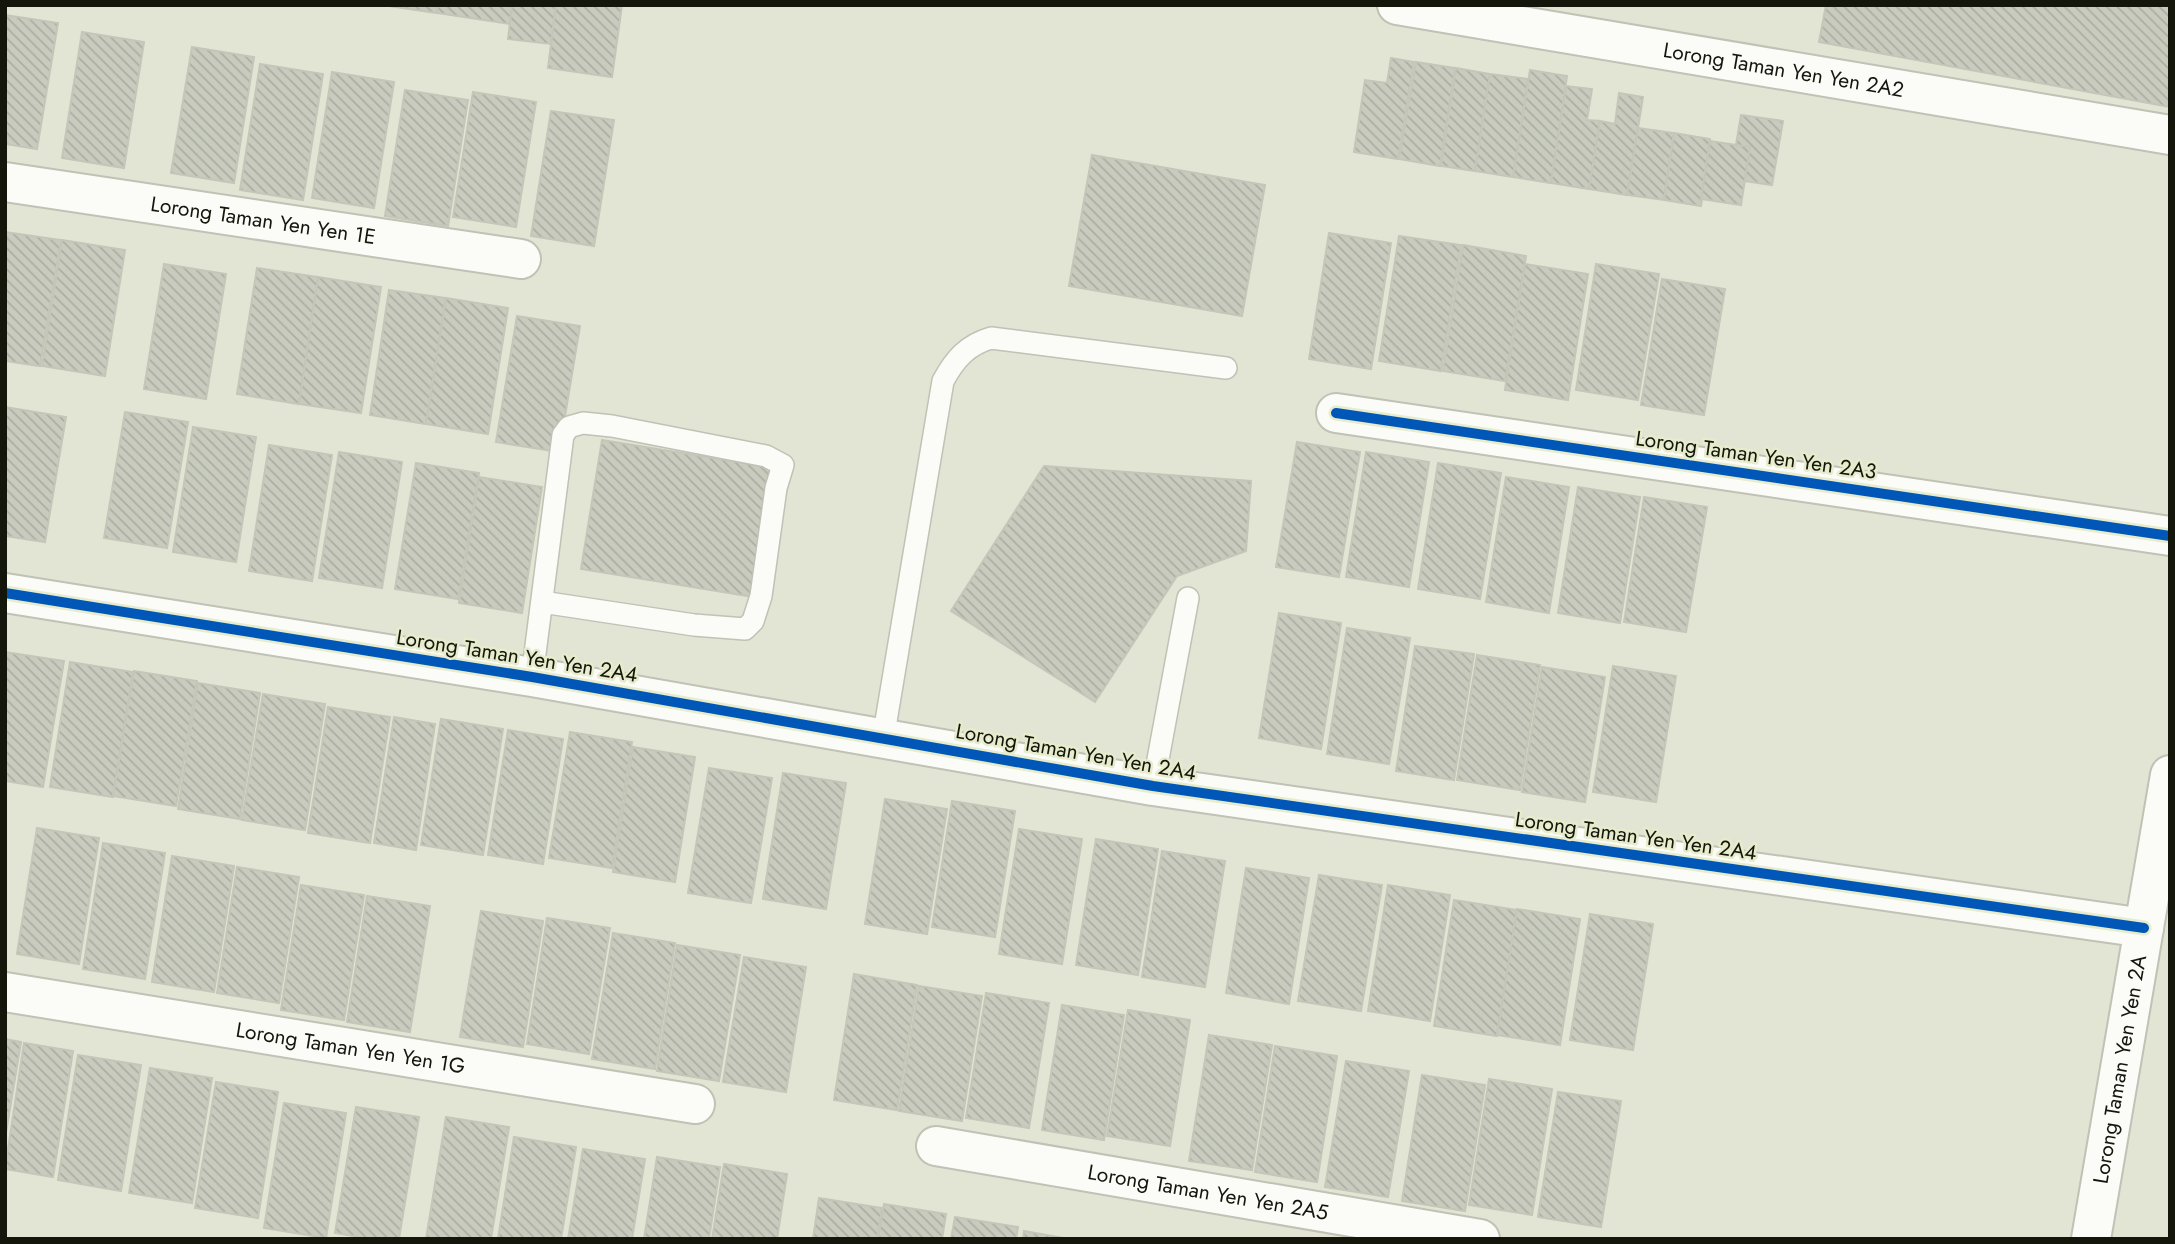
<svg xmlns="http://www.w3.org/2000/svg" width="2175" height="1244" viewBox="0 0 2175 1244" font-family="Jost,sans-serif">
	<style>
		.building { fill: url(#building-back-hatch); stroke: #c4c6b8; stroke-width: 2 }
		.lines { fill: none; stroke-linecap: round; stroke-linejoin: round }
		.lane-casing { stroke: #bfc2b4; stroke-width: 24 }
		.street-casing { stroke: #bfc2b4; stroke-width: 42 }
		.lane { stroke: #fbfbf8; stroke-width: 21 }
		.street { stroke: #fbfbf8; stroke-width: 38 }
		.cycleway-casing { stroke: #e6eccc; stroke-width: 15 }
		.cycleway { stroke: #0057b8; stroke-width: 10 }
		.labels { text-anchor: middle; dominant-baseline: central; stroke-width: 5; stroke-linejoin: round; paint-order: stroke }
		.street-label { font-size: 21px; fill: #14160b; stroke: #e6eccc }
	</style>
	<defs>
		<pattern id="building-back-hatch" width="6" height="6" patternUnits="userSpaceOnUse" patternTransform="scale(1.75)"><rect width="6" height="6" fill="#c8cbbe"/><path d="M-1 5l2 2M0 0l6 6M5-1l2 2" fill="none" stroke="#abaea2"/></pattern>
	</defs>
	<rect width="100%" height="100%" fill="#e2e5d3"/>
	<g class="building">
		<path d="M382 5H438L437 13Z"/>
		<path d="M438 5H512L510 24 437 13Z"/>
		<path d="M512 5H556L551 44 508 39Z"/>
		<path d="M556 5H622L612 77 548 68Z"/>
		<path d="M1826 5H2170V107L1819 42Z"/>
		<path d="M5 15 58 23 37 149 5 144Z"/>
		<path d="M82 32 144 42 124 168 62 158Z"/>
		<path d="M192 47 254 57 234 183 171 173Z"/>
		<path d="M1391 58 1414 62 1398 159 1354 152 1365 80 1387 83Z"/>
		<path d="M1416 62 1455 68 1440 166 1399 159Z"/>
		<path d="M260 64 323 74 303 200 240 190Z"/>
		<path d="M1456 68 1490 74 1475 171 1441 166Z"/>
		<path d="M1530 70 1567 76 1551 183 1513 177Z"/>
		<path d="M332 72 394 82 374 208 312 198Z"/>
		<path d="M1490 74 1528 79 1513 177 1475 171Z"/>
		<path d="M1566 86 1592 89 1587 120 1600 121 1589 189 1551 183Z"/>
		<path d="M405 90 468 100 448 226 385 216Z"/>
		<path d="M473 92 536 102 516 227 453 217Z"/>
		<path d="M1619 93 1643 97 1627 195 1589 189 1600 121 1615 124Z"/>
		<path d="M551 111 614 120 594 246 531 236Z"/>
		<path d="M1741 115 1783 121 1772 185 1744 181 1750 147 1736 145Z"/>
		<path d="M1638 128 1674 133 1664 200 1627 195Z"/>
		<path d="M1674 133 1710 139 1701 206 1664 200Z"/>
		<path d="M1710 141 1750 147 1741 205 1701 199Z"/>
		<path d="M1092 155 1265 185 1242 316 1069 286Z"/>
		<path d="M5 232 61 240 40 366 5 361Z"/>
		<path d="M1329 233 1391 243 1371 369 1309 359Z"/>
		<path d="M1399 236 1461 245 1441 371 1379 361Z"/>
		<path d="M62 240 125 250 105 376 42 366Z"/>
		<path d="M1463 245 1526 256 1505 381 1443 371Z"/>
		<path d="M164 264 226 274 206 399 144 389Z"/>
		<path d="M1525 264 1588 274 1568 400 1505 390Z"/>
		<path d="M1596 264 1659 274 1638 400 1576 390Z"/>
		<path d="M257 268 318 277 299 404 237 394Z"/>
		<path d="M318 277 381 287 361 413 299 404Z"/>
		<path d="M1662 279 1725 289 1704 415 1641 405Z"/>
		<path d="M389 290 446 298 426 424 370 415Z"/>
		<path d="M446 298 508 308 488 434 426 424Z"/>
		<path d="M517 316 580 326 559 452 496 442Z"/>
		<path d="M5 407 66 417 45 542 5 536Z"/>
		<path d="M125 412 188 422 167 548 104 538Z"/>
		<path d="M193 427 256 437 236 562 173 552Z"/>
		<path d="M602 440 775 468 754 597 581 569Z"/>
		<path d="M1297 442 1360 452 1339 577 1276 567Z"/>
		<path d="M269 445 332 455 312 581 249 571Z"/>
		<path d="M339 452 402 462 382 588 319 578Z"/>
		<path d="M1366 452 1429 462 1409 587 1346 577Z"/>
		<path d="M416 463 479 473 458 599 395 589Z"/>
		<path d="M1438 463 1501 473 1480 599 1418 589Z"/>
		<path d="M1044 466 1251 481 1246 551 1177 576 1095 702 951 611Z"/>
		<path d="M479 477 542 487 522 613 459 603Z"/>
		<path d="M1506 477 1569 487 1549 613 1486 602Z"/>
		<path d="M1578 487 1640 497 1620 623 1558 613Z"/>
		<path d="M1644 497 1707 507 1686 632 1624 622Z"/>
		<path d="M1279 613 1341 623 1321 749 1259 738Z"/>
		<path d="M1347 628 1410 638 1389 764 1327 754Z"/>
		<path d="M1415 646 1474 654 1454 780 1396 771Z"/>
		<path d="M5 652 64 661 43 787 5 781Z"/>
		<path d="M1477 655 1540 665 1520 790 1457 780Z"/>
		<path d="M70 662 133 672 113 797 50 787Z"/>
		<path d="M1613 666 1676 676 1656 802 1593 792Z"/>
		<path d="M1542 667 1605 677 1585 802 1522 792Z"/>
		<path d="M134 671 197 681 176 806 113 796Z"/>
		<path d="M198 683 260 693 240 819 178 809Z"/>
		<path d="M263 694 325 704 305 830 242 820Z"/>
		<path d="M328 707 390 717 370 843 308 833Z"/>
		<path d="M394 717 435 724 416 850 374 843Z"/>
		<path d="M441 719 503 729 483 855 421 845Z"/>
		<path d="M508 730 563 739 543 864 488 855Z"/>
		<path d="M570 732 632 742 612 868 549 858Z"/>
		<path d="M633 747 695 757 675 882 613 872Z"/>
		<path d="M709 768 772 778 751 903 688 893Z"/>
		<path d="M783 773 846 783 826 909 763 899Z"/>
		<path d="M885 799 947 809 927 934 865 924Z"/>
		<path d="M952 801 1015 811 995 937 932 927Z"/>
		<path d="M37 828 99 838 79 964 17 954Z"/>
		<path d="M1019 829 1082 839 1062 964 999 954Z"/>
		<path d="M1096 839 1158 849 1138 975 1076 965Z"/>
		<path d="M103 843 165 853 145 979 83 969Z"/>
		<path d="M1162 851 1225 861 1205 987 1142 977Z"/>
		<path d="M172 856 234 866 214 992 152 982Z"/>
		<path d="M237 867 299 877 279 1003 217 993Z"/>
		<path d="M1246 868 1309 878 1289 1004 1226 993Z"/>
		<path d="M1319 875 1382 885 1361 1011 1298 1001Z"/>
		<path d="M301 885 364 895 344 1020 281 1010Z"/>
		<path d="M1388 885 1450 895 1430 1021 1368 1011Z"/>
		<path d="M367 896 430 906 410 1032 347 1022Z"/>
		<path d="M1454 900 1517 910 1497 1036 1434 1026Z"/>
		<path d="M1517 909 1580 919 1560 1045 1497 1035Z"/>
		<path d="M481 911 543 921 523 1047 460 1037Z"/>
		<path d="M1590 914 1653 924 1633 1050 1570 1040Z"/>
		<path d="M547 918 610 928 589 1054 527 1044Z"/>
		<path d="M613 933 675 943 655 1069 592 1059Z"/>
		<path d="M677 945 740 955 719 1081 657 1071Z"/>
		<path d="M744 957 806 967 786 1092 723 1082Z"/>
		<path d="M854 974 917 985 897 1110 834 1100Z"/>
		<path d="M919 986 982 996 962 1121 899 1111Z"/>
		<path d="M986 993 1049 1003 1029 1128 966 1118Z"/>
		<path d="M1062 1005 1124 1015 1104 1140 1042 1130Z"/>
		<path d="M1128 1010 1190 1020 1170 1146 1107 1136Z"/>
		<path d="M1209 1035 1272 1045 1252 1170 1189 1161Z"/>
		<path d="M5 1039 21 1042 5 1139Z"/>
		<path d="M24 1043 73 1051 53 1177 5 1169Z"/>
		<path d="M1275 1046 1337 1056 1317 1182 1255 1172Z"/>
		<path d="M78 1055 141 1065 121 1191 58 1180Z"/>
		<path d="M1346 1061 1409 1071 1388 1197 1325 1187Z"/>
		<path d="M150 1068 212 1078 192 1203 129 1193Z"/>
		<path d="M1422 1075 1485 1085 1465 1211 1402 1201Z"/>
		<path d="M1489 1079 1552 1089 1532 1215 1469 1205Z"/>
		<path d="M216 1082 278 1092 258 1218 195 1208Z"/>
		<path d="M1558 1092 1621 1101 1601 1227 1538 1217Z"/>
		<path d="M284 1103 346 1113 326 1238 264 1228Z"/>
		<path d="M356 1107 419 1117 399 1239H371L335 1233Z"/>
		<path d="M446 1117 509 1127 491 1239H426Z"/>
		<path d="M514 1137 576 1147 561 1239H498Z"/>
		<path d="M583 1149 645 1159 632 1239H568Z"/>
		<path d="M657 1157 720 1167 709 1239H644Z"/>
		<path d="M724 1164 787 1174 777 1239H712Z"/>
		<path d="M819 1198 882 1208 877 1239H813Z"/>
		<path d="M884 1204 946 1214 942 1239H878Z"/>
		<path d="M955 1217 1018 1227 1016 1239H951Z"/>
		<path d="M1024 1231 1069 1239H1023Z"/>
	</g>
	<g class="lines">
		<g class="lane-casing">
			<g id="lane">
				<path d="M532 677 563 435 569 427 583 423 612 426 766 456 783 465 776 488 761 596 753 621 745 629 694 625 542 602"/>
				<path d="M883 739 943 381C955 359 967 345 991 338L1226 368"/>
				<path d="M1153 786 1188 598"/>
			</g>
		</g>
		<g class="street-casing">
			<g id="street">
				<path id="s1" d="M1397 5 2170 135"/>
				<path id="s2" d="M5 182 521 259"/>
				<path d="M1336 413 2170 536"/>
				<path d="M5 593 532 677 1153 786 2144 928"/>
				<path id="s3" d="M5 992 695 1104"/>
				<path id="s4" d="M936 1146 1480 1239"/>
				<path id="s5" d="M2091 1239 2170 775"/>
			</g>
		</g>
		<use href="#lane" class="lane"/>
		<use href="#street" class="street"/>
		<g class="cycleway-casing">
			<g id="cycleway">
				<path d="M1336 413 2170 536"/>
				<path d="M5 593 532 677 1153 786 2144 928"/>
			</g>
		</g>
		<use href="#cycleway" class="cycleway"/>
	</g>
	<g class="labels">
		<g class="street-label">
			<text stroke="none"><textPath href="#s1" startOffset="392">Lorong Taman Yen Yen 2A2</textPath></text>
			<text stroke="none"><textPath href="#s2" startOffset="261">Lorong Taman Yen Yen 1E</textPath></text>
			<text transform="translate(1756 455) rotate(8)">Lorong Taman Yen Yen 2A3</text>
			<text transform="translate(517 656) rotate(9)">Lorong Taman Yen Yen 2A4</text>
			<text transform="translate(1076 752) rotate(10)">Lorong Taman Yen Yen 2A4</text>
			<text transform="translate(1636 836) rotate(8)">Lorong Taman Yen Yen 2A4</text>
			<text stroke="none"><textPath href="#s3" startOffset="350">Lorong Taman Yen Yen 1G</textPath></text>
			<text stroke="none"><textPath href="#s5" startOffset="172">Lorong Taman Yen Yen 2A</textPath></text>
			<text stroke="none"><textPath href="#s4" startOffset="276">Lorong Taman Yen Yen 2A5</textPath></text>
		</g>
	</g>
	<rect width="2175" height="1244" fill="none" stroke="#14160b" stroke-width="14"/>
</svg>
